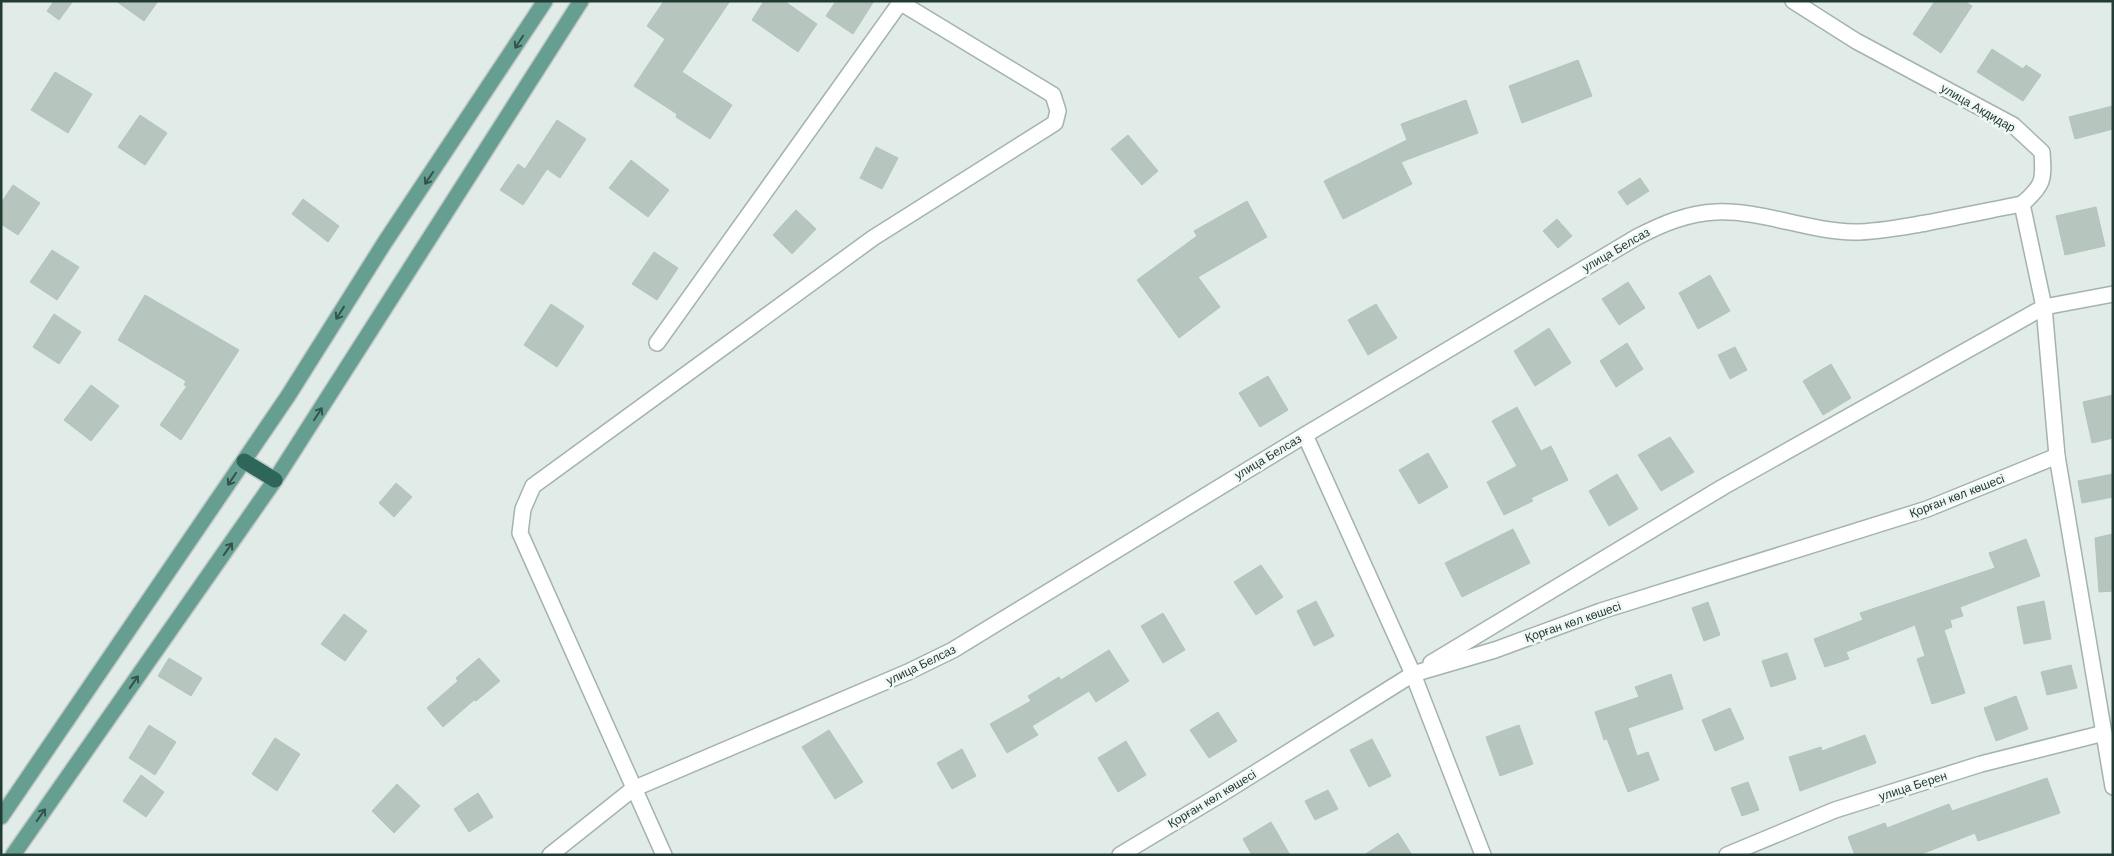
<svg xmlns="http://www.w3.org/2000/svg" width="2114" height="856" viewBox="0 0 2114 856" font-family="Helvetica,sans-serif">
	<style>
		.building { fill: #b6c6bf; stroke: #b3c4be }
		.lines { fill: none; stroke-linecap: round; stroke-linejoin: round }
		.minor-casing { stroke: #a4b3ae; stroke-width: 18 }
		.major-casing { stroke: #c1c8c6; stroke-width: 18 }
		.highway-casing { stroke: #c1c8c6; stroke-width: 18 }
		.minor { stroke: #fff; stroke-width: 15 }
		.major { stroke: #669f91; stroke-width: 15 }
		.highway { stroke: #2e665c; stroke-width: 15 }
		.oneway { stroke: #33544c }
		.labels { text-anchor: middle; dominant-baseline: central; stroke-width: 5; stroke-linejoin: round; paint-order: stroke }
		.street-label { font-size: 12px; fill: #223b35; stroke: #f1f8f4 }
	</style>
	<rect width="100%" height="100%" fill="#e1ebe7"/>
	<g class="building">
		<path d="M54 1H73L59 20 47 11Z"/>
		<path d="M116 1H158L144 21Z"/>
		<path d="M664 1H730L682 72 732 105 710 139 676 117 677 114 634 86 665 39 647 26Z"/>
		<path d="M764 1H784L817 24 798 52 752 20Z"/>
		<path d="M836 1H874L853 34 826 16Z"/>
		<path d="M1935 1H1964L1972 6 1941 53 1913 34Z"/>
		<path d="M1992 49 2023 69 2026 65 2041 75 2023 101 1977 72Z"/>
		<path d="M1578 60 1592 96 1522 123 1509 86Z"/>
		<path d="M55 72 92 94 68 133 31 110Z"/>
		<path d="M1466 100 1478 133 1401 162 1412 184 1343 219 1324 181 1407 140 1401 124Z"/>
		<path d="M2113 106V129L2075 139 2069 117Z"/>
		<path d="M140 115 167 133 145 165 118 147Z"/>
		<path d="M557 120 586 139 560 178 547 169 523 205 500 190 518 164 525 169Z"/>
		<path d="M1128 135 1158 171 1142 185 1111 149Z"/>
		<path d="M876 147 898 158 882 189 860 178Z"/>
		<path d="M631 160 669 190 648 217 609 188Z"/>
		<path d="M1640 178 1649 191 1627 205 1618 192Z"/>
		<path d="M13 185 40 203 18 235 1 224V203Z"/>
		<path d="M303 199 339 226 328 242 292 214Z"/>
		<path d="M1247 201 1267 237 1198 277 1220 307 1179 338 1137 280 1197 236 1194 231Z"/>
		<path d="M2096 207 2105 246 2065 255 2056 216Z"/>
		<path d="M796 210 816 229 792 254 773 235Z"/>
		<path d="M1557 219 1572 236 1558 248 1543 231Z"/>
		<path d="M52 250 79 267 57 300 30 282Z"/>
		<path d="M654 252 678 268 657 300 632 284Z"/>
		<path d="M1710 275 1730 311 1698 329 1679 293Z"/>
		<path d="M1628 282 1645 308 1619 325 1602 299Z"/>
		<path d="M145 295 239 350 181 440 160 425 187 386 184 385 186 381 118 340Z"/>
		<path d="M551 304 584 326 557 367 524 345Z"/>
		<path d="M1376 304 1397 338 1368 355 1348 320Z"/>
		<path d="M54 314 81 332 59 364 33 347Z"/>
		<path d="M1549 328 1571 363 1535 386 1514 351Z"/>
		<path d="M1627 343 1643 369 1616 387 1600 361Z"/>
		<path d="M1735 347 1747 370 1730 379 1718 355Z"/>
		<path d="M1831 364 1851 398 1823 415 1803 381Z"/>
		<path d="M1268 376 1288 410 1260 427 1239 393Z"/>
		<path d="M91 385 119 406 91 441 64 420Z"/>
		<path d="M2113 395V438L2092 443 2083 402Z"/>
		<path d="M1517 407 1541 451 1551 446 1568 480 1531 498 1533 501 1504 515 1487 482 1517 466 1492 421Z"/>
		<path d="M1670 437 1694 472 1661 491 1638 455Z"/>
		<path d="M1428 453 1448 487 1419 504 1399 470Z"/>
		<path d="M1617 474 1638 509 1609 526 1589 491Z"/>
		<path d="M2113 474V497L2082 503 2078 481Z"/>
		<path d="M396 483 412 497 394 517 379 503Z"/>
		<path d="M1513 529 1530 563 1462 597 1445 563Z"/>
		<path d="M2113 534V591L2099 592 2095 538Z"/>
		<path d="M2026 539 2040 576 1960 607 1963 616 1950 620 1952 627 1944 630 1965 693 1932 704 1917 659 1925 656 1915 625 1846 652 1849 659 1825 667 1814 639 1863 620 1860 613 1995 568 1989 553Z"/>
		<path d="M1261 565 1283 597 1256 615 1234 582Z"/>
		<path d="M1316 601 1334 636 1314 646 1297 611Z"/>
		<path d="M2044 601 2051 639 2024 644 2017 607Z"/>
		<path d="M1708 602 1720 635 1704 641 1692 608Z"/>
		<path d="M1163 613 1185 650 1163 663 1141 626Z"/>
		<path d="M344 614 367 631 345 661 321 644Z"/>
		<path d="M1109 650 1129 681 1096 702 1089 691 1032 726 1038 735 1007 753 990 724 1031 701 1028 696 1059 677 1061 680Z"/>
		<path d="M1787 653 1796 679 1771 687 1762 661Z"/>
		<path d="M169 658 202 678 191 696 158 676Z"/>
		<path d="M479 658 500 681 476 701 474 700 443 727 427 708 458 681 456 678Z"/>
		<path d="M2071 665 2077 688 2047 695 2041 672Z"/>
		<path d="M1671 674 1683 709 1628 728 1637 756 1648 752 1659 780 1628 792 1607 739 1604 740 1595 712 1639 697 1635 687Z"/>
		<path d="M2016 696 2028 729 1996 741 1984 708Z"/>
		<path d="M1730 708 1744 739 1715 751 1702 720Z"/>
		<path d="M1218 712 1237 741 1209 758 1190 730Z"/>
		<path d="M149 725 176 742 155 775 129 758Z"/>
		<path d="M1519 725 1533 764 1500 776 1486 737Z"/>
		<path d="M829 730 863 782 835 799 802 747Z"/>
		<path d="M1865 735 1876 763 1800 791 1789 757 1821 747 1822 751Z"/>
		<path d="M275 738 300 754 277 791 252 774Z"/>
		<path d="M1372 739 1391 776 1369 787 1350 750Z"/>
		<path d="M1126 741 1146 775 1118 792 1098 758Z"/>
		<path d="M962 749 976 776 952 789 937 763Z"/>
		<path d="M141 775 164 792 146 817 123 801Z"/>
		<path d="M2047 778 2060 813 1978 841 1975 833 1919 855H1855L1848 837 1885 823 1887 828 1949 804 1952 811Z"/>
		<path d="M1748 782 1759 810 1742 816 1731 788Z"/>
		<path d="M397 784 420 806 394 833 372 811Z"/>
		<path d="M1328 790 1338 809 1315 820 1305 801Z"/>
		<path d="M478 793 493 817 469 832 454 809Z"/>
		<path d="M1271 822 1290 855H1252L1243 839Z"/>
		<path d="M1398 833 1412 855H1364Z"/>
	</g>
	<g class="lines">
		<g class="minor-casing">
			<g id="minor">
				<path d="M1793 1 1856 41 2013 125 2042 152C2044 180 2044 185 2022 204L2044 307 2057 456 2113 787"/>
				<path d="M657 343 900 3"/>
				<path d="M1305 435 1413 674 1483 855"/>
				<path d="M1431 663 1723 487 2044 307 2113 294"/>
				<path d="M550 855 633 789 908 672 953 650 1305 435 1637 237C1662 224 1688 213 1716 212 1761 210 1807 231 1854 232 1878 232 1902 227 1926 223 1958 217 1990 210 2022 204"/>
				<path d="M664 855 520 533 523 509 533 486 873 238 1055 123 1058 111 1053 95 898 1"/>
				<path d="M1120 855 1223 793 1413 674 1495 650 1601 611 1927 509 2057 456"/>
				<path d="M1727 855 1835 810 1981 764 2104 733"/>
			</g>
		</g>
		<g class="major-casing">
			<g id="major">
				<path d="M1 817 288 396 385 242 545 1"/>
				<path d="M13 855 275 480 581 1"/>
			</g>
		</g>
		<g class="highway-casing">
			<path id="highway" d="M244 461 275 480"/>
		</g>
		<use href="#minor" class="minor"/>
		<use href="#major" class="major"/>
		<use href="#highway" class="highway"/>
	</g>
	<defs><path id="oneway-shaft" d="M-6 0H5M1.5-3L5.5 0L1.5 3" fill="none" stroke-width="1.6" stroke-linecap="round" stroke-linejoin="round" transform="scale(1.25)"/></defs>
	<g class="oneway">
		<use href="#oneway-shaft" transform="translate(519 42) rotate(123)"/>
		<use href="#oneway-shaft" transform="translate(429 178) rotate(124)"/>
		<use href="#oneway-shaft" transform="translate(340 313) rotate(122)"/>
		<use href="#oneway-shaft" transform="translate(318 414) rotate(-57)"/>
		<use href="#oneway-shaft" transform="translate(232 479) rotate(124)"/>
		<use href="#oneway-shaft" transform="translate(228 549) rotate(-55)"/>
		<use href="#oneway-shaft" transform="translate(134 682) rotate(-55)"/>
		<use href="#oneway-shaft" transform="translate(41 815) rotate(-55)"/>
	</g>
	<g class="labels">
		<g class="street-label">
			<text transform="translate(1978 108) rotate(30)">улица Акдидар</text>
			<text transform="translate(1616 250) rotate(-30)">улица Белсаз</text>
			<text transform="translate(1268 457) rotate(-31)">улица Белсаз</text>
			<text transform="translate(1957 496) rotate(-21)">Қорған көл көшесі</text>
			<text transform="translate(1573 622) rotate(-19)">Қорған көл көшесі</text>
			<text transform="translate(921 665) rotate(-26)">улица Белсаз</text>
			<text transform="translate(1913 786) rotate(-18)">улица Берен</text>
			<text transform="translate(1212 799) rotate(-31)">Қорған көл көшесі</text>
		</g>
	</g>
	<rect width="2114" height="856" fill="none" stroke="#223b35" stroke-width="5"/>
</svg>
